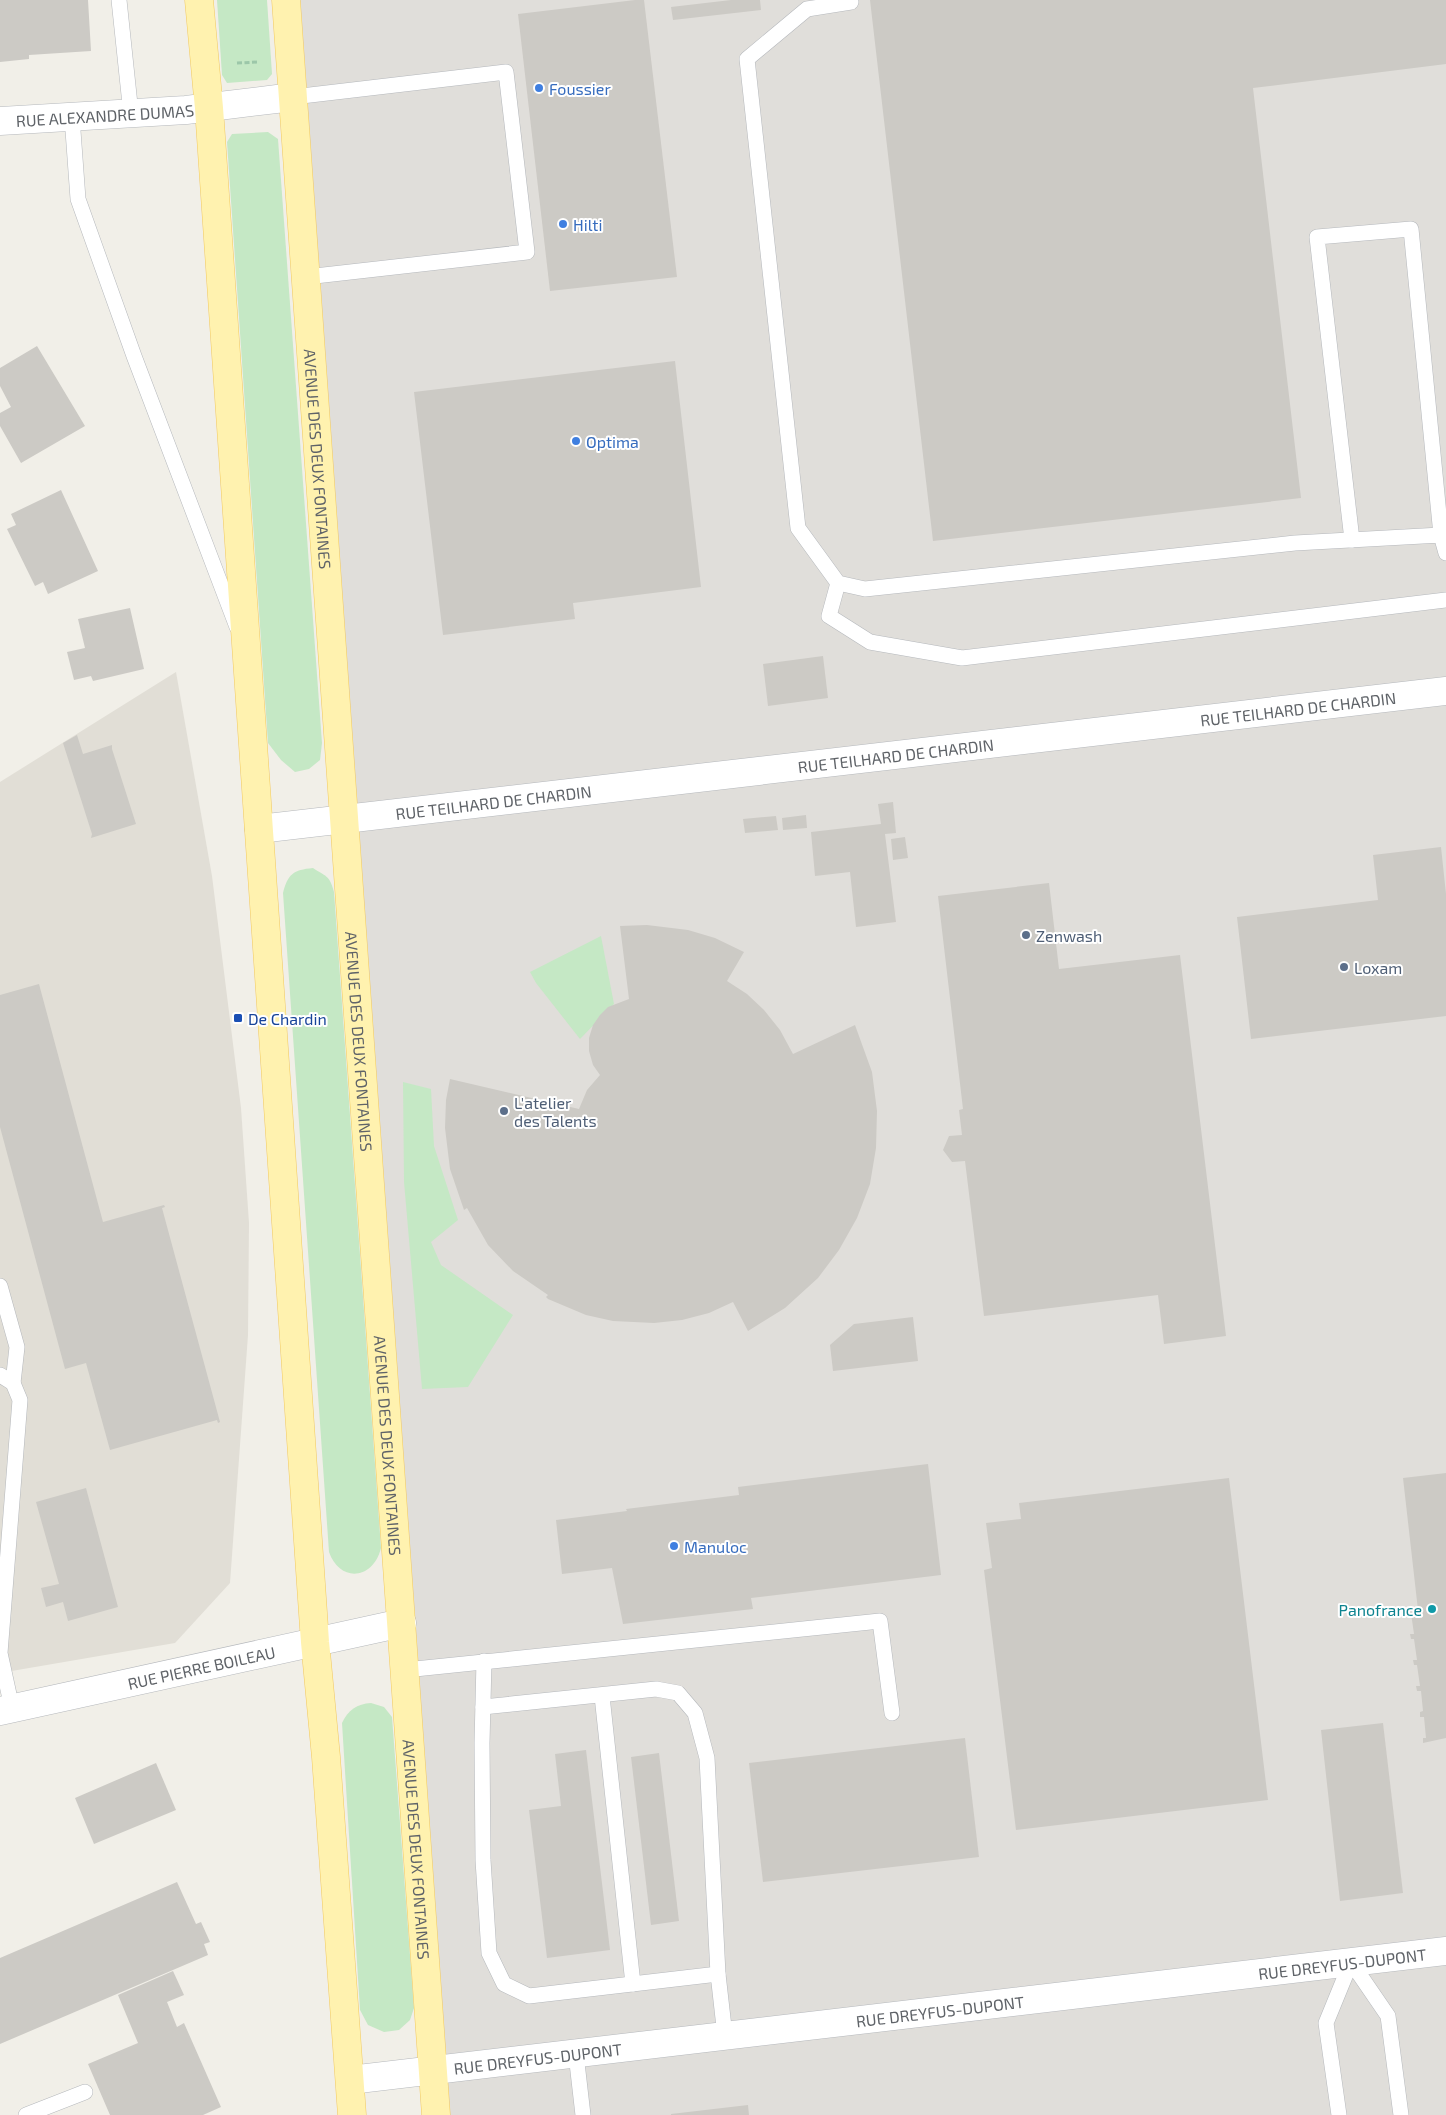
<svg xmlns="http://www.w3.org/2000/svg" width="1446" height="2115" viewBox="0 0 1446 2115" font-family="'Exo 2',sans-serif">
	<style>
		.industrial { fill: #e0deda }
		.education { fill: #e1ded6 }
		.green { fill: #c5e8c5 }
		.building { fill: #cccac5 }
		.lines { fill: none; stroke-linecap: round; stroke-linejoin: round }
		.lane-casing { stroke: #b5b8bc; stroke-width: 16 }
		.street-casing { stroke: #b5b8bc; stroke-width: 29 }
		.primary-casing { stroke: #f2c960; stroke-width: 29 }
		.path { stroke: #9cc7a9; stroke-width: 3; stroke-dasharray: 5 2.5; stroke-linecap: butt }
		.lane { stroke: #fff; stroke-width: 15 }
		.street { stroke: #fff; stroke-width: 28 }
		.primary { stroke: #fff2af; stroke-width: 28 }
		.shop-dot { fill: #3f7fe0; stroke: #fff; stroke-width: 2 }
		.service-dot { fill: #5c6f8a; stroke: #fff; stroke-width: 2 }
		.transit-dot { fill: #1a4fb4; stroke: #fff; stroke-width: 2 }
		.culture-dot { fill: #0f9aa8; stroke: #fff; stroke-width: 2 }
		.labels { text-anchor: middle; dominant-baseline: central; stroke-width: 4; stroke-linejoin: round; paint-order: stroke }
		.shop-label { font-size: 16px; fill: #366cbe; stroke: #fff; text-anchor: start }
		.street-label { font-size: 16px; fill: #5f6368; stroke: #fff }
		.service-label { font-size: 16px; fill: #4e5e75; stroke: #fff; text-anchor: start }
		.transit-label { font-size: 16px; fill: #164399; stroke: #fff; text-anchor: start }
		.culture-label { font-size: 16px; fill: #0d838f; stroke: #fff; text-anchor: end }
	</style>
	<rect width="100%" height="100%" fill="#f1efe8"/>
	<path class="industrial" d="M286 0H1446V2115H436Z"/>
	<path class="education" d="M176 672 212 876 241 1108 249 1223 248 1335 230 1583 175 1643 0 1673V782Z"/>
	<g class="green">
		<path d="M217 0H267L272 74 267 80 227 83 222 75Z"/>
		<path d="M268 132 278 139 322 743 320 760 309 769 295 772 281 760 268 743 227 142 232 134Z"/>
		<path d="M313 868C325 876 330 875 334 892L381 1548C373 1580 340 1583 329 1552L283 893C288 874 293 870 313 868Z"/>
		<path d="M601 936 614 1004 580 1039 536 983 530 972Z"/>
		<path d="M403 1082 431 1089 434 1146 458 1220 431 1242 441 1265 513 1315 468 1387 422 1389 404 1182Z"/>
		<path d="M371 1703 384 1707 392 1717 414 2008 410 2020 399 2030 384 2032 368 2025 360 2010 342 1723C348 1710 357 1704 371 1703Z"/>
	</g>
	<g class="building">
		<path d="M0 0H88L91 51 29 55V59L0 62Z"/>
		<path d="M635 0H644L677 277 550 291 518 14Z"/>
		<path d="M731 0H760L761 10 673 20 671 7Z"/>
		<path d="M870 0H1446V64L1253 88 1301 498 933 541Z"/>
		<path d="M37 346 85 426 21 463 0 426V413L11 407 0 386V368Z"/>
		<path d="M675 361 701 587 573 603 575 619 443 635 414 392Z"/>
		<path d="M61 490 98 571 48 594 43 582 35 586 7 529 16 525 11 514Z"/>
		<path d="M130 608 144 669 93 681 91 676 74 680 67 652 85 648 78 619Z"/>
		<path d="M823 656 828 698 768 706 763 664Z"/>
		<path d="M77 735 83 754 112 745V749L136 824 91 838 92 834 63 743Z"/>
		<path d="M893 802 896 833 885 834 896 922 856 927 850 872 815 876 811 832 881 824 878 804Z"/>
		<path d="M806 815 807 828 783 830 782 818Z"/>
		<path d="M776 816 778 830 745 833 743 819Z"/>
		<path d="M905 837 908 858 893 860 891 839Z"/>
		<path d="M1441 847 1446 894V1016L1251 1039 1237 917 1378 900 1373 855Z"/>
		<path d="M1049 883 1059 969 1180 955 1226 1336 1164 1344 1158 1295 984 1316 965 1161 952 1162 943 1150 949 1136 962 1135 959 1110 963 1109 938 896Z"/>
		<path d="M647 925 688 930 715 938 744 952 727 981 747 994 764 1010 780 1030 793 1054 855 1025 872 1072 877 1111 876 1148 870 1184 857 1218 839 1250 818 1278 785 1308 748 1331 733 1302 709 1313 682 1320 654 1323 613 1321 586 1315 548 1299 546 1297 548 1295 513 1271 488 1245 467 1208 464 1210 450 1169 445 1128 446 1100 450 1079 579 1109 587 1090 600 1075 593 1065 589 1051V1038L593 1025 600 1015 608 1007 629 999 620 926Z"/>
		<path d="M39 984 103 1222 164 1205 165 1207 162 1208 220 1422 218 1423 217 1420 110 1450 86 1363 65 1369 0 1127V995Z"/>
		<path d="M913 1317 918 1361 833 1371 830 1345 854 1324Z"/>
		<path d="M928 1464 941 1575 751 1598 753 1609 623 1624 612 1568 562 1574 556 1520 627 1511 626 1509 739 1495 738 1487Z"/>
		<path d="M1446 1473V1738L1423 1743V1738H1426L1424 1717H1420V1712L1423 1711 1421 1691H1417L1416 1686H1420L1417 1665H1414L1413 1660H1417L1414 1639H1411L1410 1634H1414L1411 1613H1408L1407 1608 1415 1607V1610H1418L1403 1478Z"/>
		<path d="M1229 1478 1268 1800 1016 1830 984 1570 992 1568 986 1523 1021 1519 1019 1503Z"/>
		<path d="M86 1488 118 1607 68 1621 63 1602 46 1607 41 1588 59 1584 36 1502Z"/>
		<path d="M1383 1723 1403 1893 1340 1901 1321 1730Z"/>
		<path d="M965 1738 979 1857 763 1882 749 1763Z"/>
		<path d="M586 1750 610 1950 547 1958 529 1810 561 1806 555 1754Z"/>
		<path d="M659 1753 679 1921 651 1925 631 1757Z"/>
		<path d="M156 1763 176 1810 94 1844 75 1798Z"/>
		<path d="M177 1882 196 1924 201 1922 210 1942 204 1944 208 1955 0 2044V1958Z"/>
		<path d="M173 1971 184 1995 167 2002 177 2027 184 2023 221 2107 203 2115H110L88 2064 138 2043 118 1995Z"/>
		<path d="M748 2105 749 2115H671V2114Z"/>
	</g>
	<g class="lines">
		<g class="lane-casing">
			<g id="lane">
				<path d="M119 0 131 114"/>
				<path d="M851 2 807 9 747 59 798 528 838 583 865 589 1295 543 1441 535 1446 553"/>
				<path d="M293 97 506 72 527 252 306 277"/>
				<path d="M72 117 78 199 134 356 237 627"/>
				<path d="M1352 540 1317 237 1411 229 1441 535"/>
				<path d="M838 583 829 616 870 642 962 658 1446 600"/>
				<path d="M0 1286 17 1347 13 1383"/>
				<path d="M0 1375 13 1383 20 1400 0 1653 12 1708"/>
				<path d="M484 1661 482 1743 483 1860 489 1953 504 1984 529 1996 718 1974"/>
				<path d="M405 1670 880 1621 892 1713"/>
				<path d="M602 1696 633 1984"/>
				<path d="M483 1707 656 1689 678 1693 695 1713 707 1758 718 1974 725 2036"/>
				<path d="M576 2054 583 2115"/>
				<path d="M26 2115 85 2092"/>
				<path d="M1339 2115 1326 2023 1351 1962 1388 2016 1401 2115"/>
			</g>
		</g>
		<g class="street-casing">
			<g id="street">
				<path id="s1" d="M0 121 186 110 293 97"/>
				<path id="s2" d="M259 829 1446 691"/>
				<path id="s3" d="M0 1711 402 1623"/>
				<path id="s4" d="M350 2080 1446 1951"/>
			</g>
		</g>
		<g class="primary-casing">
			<g id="primary">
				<path d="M199 0 209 108 315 1642 326 1757 352 2115"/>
				<path id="s5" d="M286 0 436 2115"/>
			</g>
		</g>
		<path class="path" d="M237 63 258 62"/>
		<use href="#lane" class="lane"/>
		<use href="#street" class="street"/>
		<use href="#primary" class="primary"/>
	</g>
	<g class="shop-dot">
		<circle cx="539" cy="88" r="5"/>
		<circle cx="563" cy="224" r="5"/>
		<circle cx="576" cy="441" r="5"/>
		<circle cx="674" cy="1546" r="5"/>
	</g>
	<g class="service-dot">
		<circle cx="1026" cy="935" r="5"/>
		<circle cx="1344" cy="967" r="5"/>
		<circle cx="504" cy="1111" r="5"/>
	</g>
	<rect class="transit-dot" x="233" y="1013" width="10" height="10" rx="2.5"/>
	<circle class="culture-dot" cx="1432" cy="1609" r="5"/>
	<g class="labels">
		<g class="shop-label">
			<text x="549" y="88">Foussier</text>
			<text x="573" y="224">Hilti</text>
			<text x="586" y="441">Optima</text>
			<text x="684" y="1546">Manuloc</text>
		</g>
		<g class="street-label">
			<text stroke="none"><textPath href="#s1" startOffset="105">RUE ALEXANDRE DUMAS</textPath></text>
			<text stroke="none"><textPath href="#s5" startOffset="460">AVENUE DES DEUX FONTAINES</textPath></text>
			<text stroke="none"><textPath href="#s2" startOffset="1046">RUE TEILHARD DE CHARDIN</textPath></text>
			<text stroke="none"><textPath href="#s2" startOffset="641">RUE TEILHARD DE CHARDIN</textPath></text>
			<text stroke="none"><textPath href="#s2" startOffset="236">RUE TEILHARD DE CHARDIN</textPath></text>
			<text stroke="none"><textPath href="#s5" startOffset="1044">AVENUE DES DEUX FONTAINES</textPath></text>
			<text stroke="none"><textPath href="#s5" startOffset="1449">AVENUE DES DEUX FONTAINES</textPath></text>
			<text stroke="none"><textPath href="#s3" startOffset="206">RUE PIERRE BOILEAU</textPath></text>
			<text stroke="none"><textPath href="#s5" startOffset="1854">AVENUE DES DEUX FONTAINES</textPath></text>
			<text stroke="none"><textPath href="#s4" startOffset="999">RUE DREYFUS-DUPONT</textPath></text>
			<text stroke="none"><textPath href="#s4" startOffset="594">RUE DREYFUS-DUPONT</textPath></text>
			<text stroke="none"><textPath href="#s4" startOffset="189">RUE DREYFUS-DUPONT</textPath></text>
		</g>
		<g class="service-label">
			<text x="1036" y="935">Zenwash</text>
			<text x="1354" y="967">Loxam</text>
			<text x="514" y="1102">L'atelier<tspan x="514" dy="18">des Talents</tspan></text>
		</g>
		<g class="transit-label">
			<text x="248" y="1018">De Chardin</text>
		</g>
		<g class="culture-label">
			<text x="1422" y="1609">Panofrance</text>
		</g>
	</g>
</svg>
